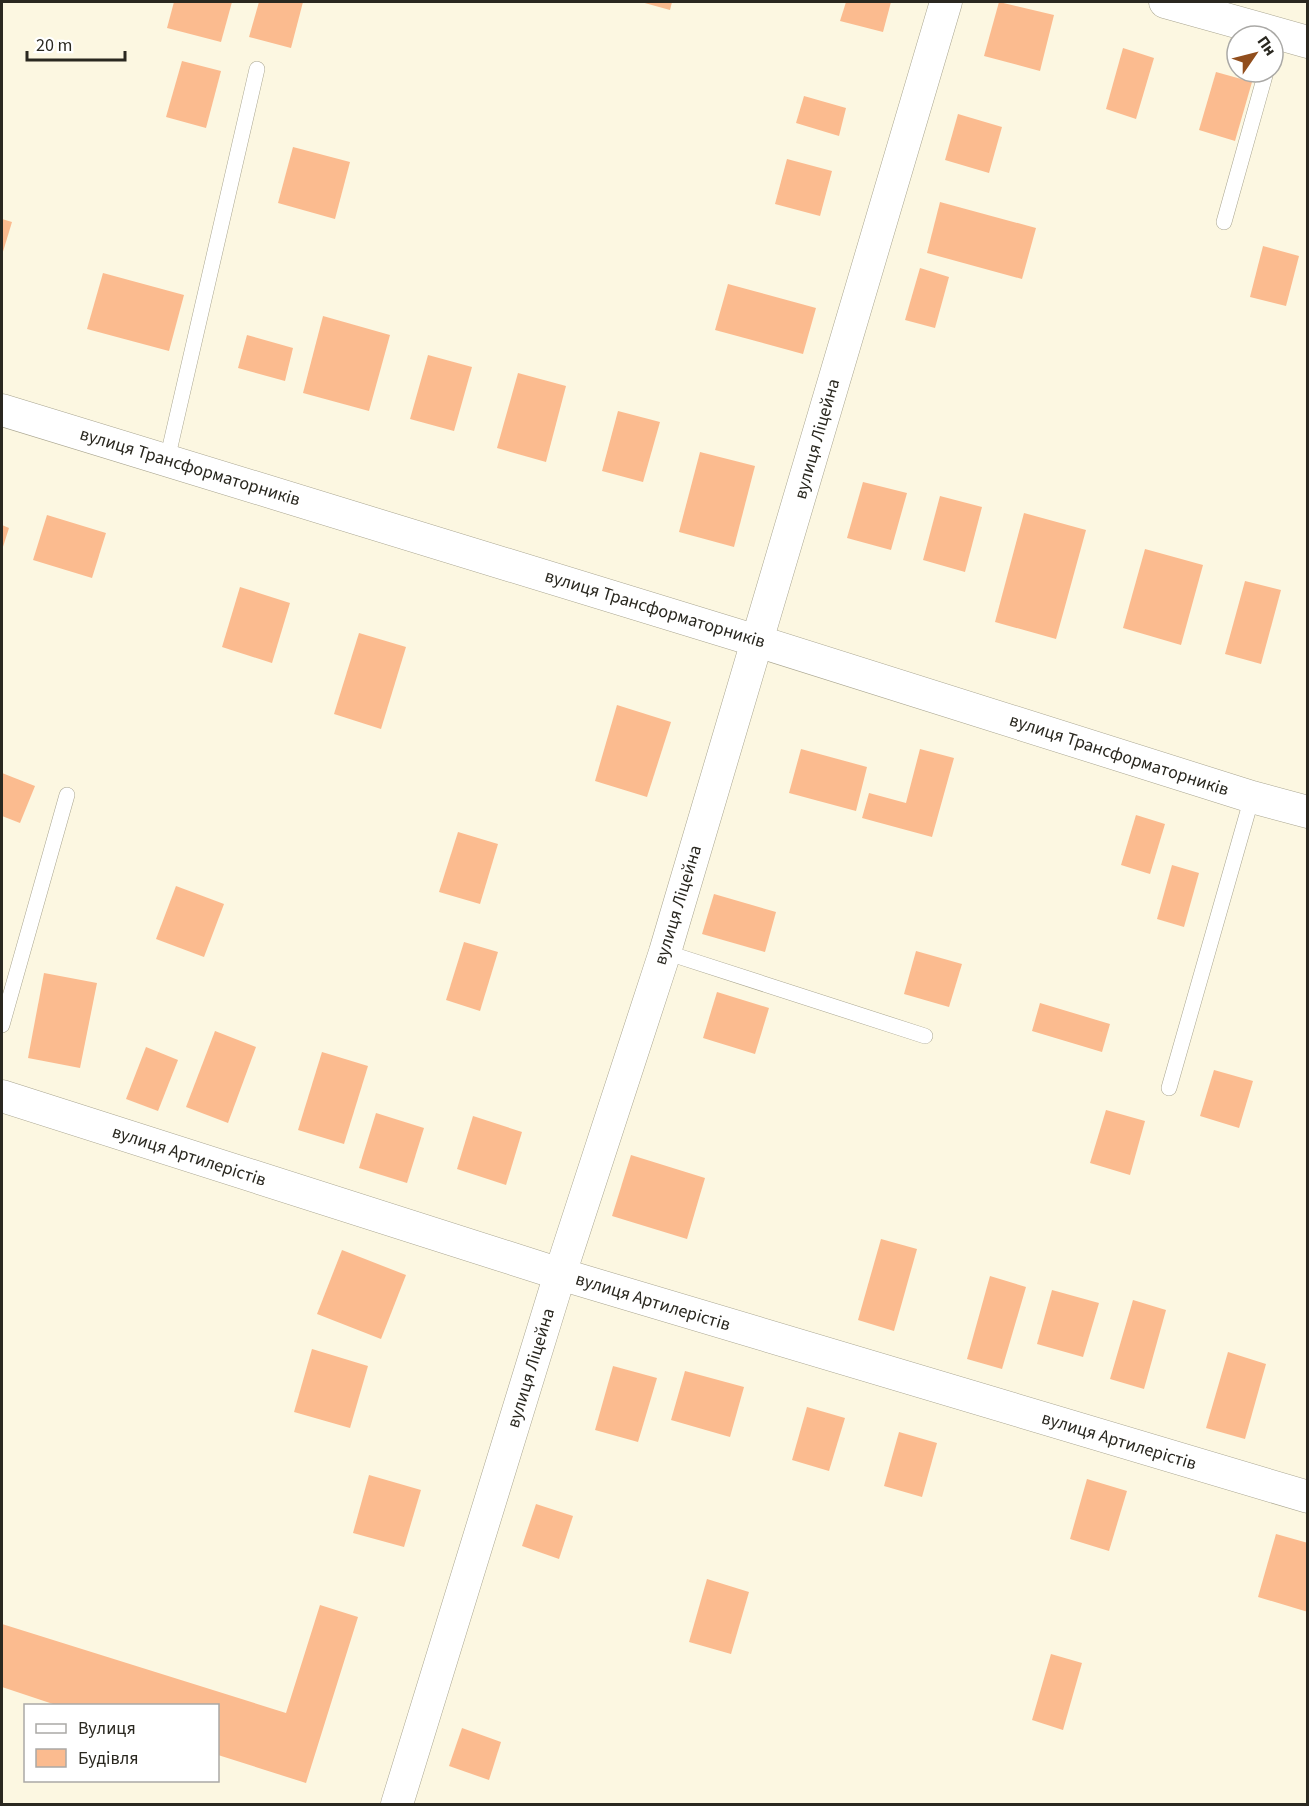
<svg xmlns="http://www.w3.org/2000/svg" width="1309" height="1806" viewBox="0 0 1309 1806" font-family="'Source Sans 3',sans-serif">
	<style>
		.building { fill: #fbbb8f }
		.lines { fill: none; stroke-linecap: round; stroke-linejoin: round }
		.lane-casing { stroke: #a9a590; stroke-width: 16 }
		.street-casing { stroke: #a9a590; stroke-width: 33 }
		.lane { stroke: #fff; stroke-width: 15 }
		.street { stroke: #fff; stroke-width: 32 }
		.labels { text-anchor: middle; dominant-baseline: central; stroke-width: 4.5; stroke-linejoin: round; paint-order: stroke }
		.street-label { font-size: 18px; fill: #2a2820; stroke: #fff }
	</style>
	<rect width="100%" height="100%" fill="#fcf7e1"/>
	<g class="building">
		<path d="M174 2H232L221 42 167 28Z"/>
		<path d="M259 2H303L291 48 249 37Z"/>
		<path d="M641 2H672L670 10Z"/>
		<path d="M846 2H891L883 32 840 21Z"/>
		<path d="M999 2 1054 15 1040 71 984 56Z"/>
		<path d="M1123 48 1154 58 1136 119 1106 109Z"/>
		<path d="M182 61 221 71 206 128 166 117Z"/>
		<path d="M1216 72 1252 82 1235 141 1199 130Z"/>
		<path d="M804 96 846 108 839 136 796 123Z"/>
		<path d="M958 114 1002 127 989 173 945 160Z"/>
		<path d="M293 147 350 162 335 219 278 203Z"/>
		<path d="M787 159 832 171 820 216 775 204Z"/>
		<path d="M940 202 1036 228 1022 279 927 253Z"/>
		<path d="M2 219 12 222 2 255Z"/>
		<path d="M1263 246 1299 256 1286 306 1250 297Z"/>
		<path d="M920 268 949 277 935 328 905 320Z"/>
		<path d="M103 273 184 295 169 351 87 329Z"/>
		<path d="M728 284 816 308 803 354 715 330Z"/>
		<path d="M323 316 390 335 369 411 303 393Z"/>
		<path d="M247 335 293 348 285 381 238 368Z"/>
		<path d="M428 355 472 367 454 431 410 419Z"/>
		<path d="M518 373 566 386 546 462 497 448Z"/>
		<path d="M618 411 660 422 643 482 602 471Z"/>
		<path d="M700 452 755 466 734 547 679 532Z"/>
		<path d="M863 482 907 493 891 550 847 538Z"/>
		<path d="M940 496 982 507 965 572 923 560Z"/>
		<path d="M1024 513 1086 530 1056 639 995 622Z"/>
		<path d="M47 515 106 533 92 578 33 560Z"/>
		<path d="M2 525 9 528 2 550Z"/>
		<path d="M1145 549 1203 565 1181 645 1123 628Z"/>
		<path d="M1245 581 1281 590 1261 664 1225 654Z"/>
		<path d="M240 587 290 603 272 663 222 647Z"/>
		<path d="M359 633 406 647 381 729 334 714Z"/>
		<path d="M617 705 671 722 647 797 595 781Z"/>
		<path d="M801 749 867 767 856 811 789 793Z"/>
		<path d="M920 749 954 758 932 837 862 818 869 793 906 803Z"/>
		<path d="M2 773 35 786 20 823 2 816Z"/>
		<path d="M1136 815 1165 824 1150 874 1121 865Z"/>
		<path d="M458 832 498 844 480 904 439 892Z"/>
		<path d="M1172 865 1199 873 1184 927 1157 919Z"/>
		<path d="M176 886 224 904 204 957 156 939Z"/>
		<path d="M714 894 776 912 765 952 702 934Z"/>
		<path d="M464 942 498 952 480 1011 446 1000Z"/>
		<path d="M916 951 962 964 949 1007 904 994Z"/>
		<path d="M44 973 97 983 80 1068 28 1058Z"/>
		<path d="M717 992 769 1008 755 1054 703 1038Z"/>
		<path d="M1040 1003 1110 1024 1102 1052 1032 1031Z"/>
		<path d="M215 1031 256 1047 228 1123 186 1107Z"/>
		<path d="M146 1047 178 1060 158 1111 126 1099Z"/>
		<path d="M322 1052 368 1066 344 1144 298 1130Z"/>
		<path d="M1214 1070 1253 1081 1239 1128 1200 1116Z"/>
		<path d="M1106 1110 1145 1121 1130 1175 1090 1163Z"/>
		<path d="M376 1113 424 1128 407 1183 359 1168Z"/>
		<path d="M473 1116 522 1132 506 1185 457 1169Z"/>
		<path d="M631 1155 705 1178 687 1239 612 1216Z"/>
		<path d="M881 1239 917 1249 894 1331 858 1320Z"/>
		<path d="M342 1250 406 1275 381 1339 317 1314Z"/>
		<path d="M990 1276 1026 1287 1002 1369 967 1359Z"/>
		<path d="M1052 1290 1099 1303 1083 1357 1037 1344Z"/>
		<path d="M1133 1300 1166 1310 1144 1389 1110 1379Z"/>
		<path d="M312 1349 368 1366 350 1428 294 1412Z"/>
		<path d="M1228 1352 1266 1364 1245 1439 1206 1428Z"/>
		<path d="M613 1366 657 1378 638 1442 595 1430Z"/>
		<path d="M685 1371 744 1387 730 1437 671 1420Z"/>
		<path d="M807 1407 845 1418 829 1471 792 1460Z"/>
		<path d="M899 1432 937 1443 922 1497 884 1486Z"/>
		<path d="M369 1475 421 1490 404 1547 353 1533Z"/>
		<path d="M1087 1479 1127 1491 1109 1551 1070 1539Z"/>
		<path d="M536 1504 573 1516 559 1559 522 1546Z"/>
		<path d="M1276 1534 1308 1543V1612L1258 1597Z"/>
		<path d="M707 1579 749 1592 731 1654 689 1642Z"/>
		<path d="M320 1605 358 1617 306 1783 218 1755V1706H59L2 1687V1624L286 1713Z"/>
		<path d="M1051 1654 1082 1663 1063 1730 1032 1720Z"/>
		<path d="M462 1728 501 1742 489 1780 449 1766Z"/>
	</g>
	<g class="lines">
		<g class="lane-casing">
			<g id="lane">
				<path d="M1224 222 1266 72"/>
				<path d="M167 460 257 69"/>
				<path d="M665 952 925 1036"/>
				<path d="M2 1025 67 795"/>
				<path d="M1169 1088 1252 797"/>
			</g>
		</g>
		<g class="street-casing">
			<g id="street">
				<path d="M1165 2 1308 42"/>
				<path d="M2 410 757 641 1252 797 1308 812"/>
				<path d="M2 1096 560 1274 1308 1497"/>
				<path d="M397 1804 560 1274 665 952 946 2"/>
			</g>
		</g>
		<use href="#lane" class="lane"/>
		<use href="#street" class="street"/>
	</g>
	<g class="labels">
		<g class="street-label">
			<text transform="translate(817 439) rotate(-74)">вулиця Ліцейна</text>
			<text transform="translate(190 467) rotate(17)">вулиця Трансформаторників</text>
			<text transform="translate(655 609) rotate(17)">вулиця Трансформаторників</text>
			<text transform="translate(1119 755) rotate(18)">вулиця Трансформаторників</text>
			<text transform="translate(678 905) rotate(-73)">вулиця Ліцейна</text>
			<text transform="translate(189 1156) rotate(18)">вулиця Артилерістів</text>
			<text transform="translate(653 1302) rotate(17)">вулиця Артилерістів</text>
			<text transform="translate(531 1368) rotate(-73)">вулиця Ліцейна</text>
			<text transform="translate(1119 1441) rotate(17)">вулиця Артилерістів</text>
		</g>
	</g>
	<rect width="1309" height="1806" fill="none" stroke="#2a2820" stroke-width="6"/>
	<rect x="24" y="1704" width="195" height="78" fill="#ffffff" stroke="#aaa9a6" stroke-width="1.5"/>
	<rect x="36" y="1724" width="30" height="9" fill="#ffffff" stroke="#aaa9a6" stroke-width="1.5"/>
	<text x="78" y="1734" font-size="18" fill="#2a2820">Вулиця</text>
	<rect x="36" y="1749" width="30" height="18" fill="#fbbb8f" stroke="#aaa9a6" stroke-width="1.5"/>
	<text x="78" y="1764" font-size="18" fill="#2a2820">Будівля</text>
	<g transform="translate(1255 54) rotate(55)"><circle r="28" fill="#ffffff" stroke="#aaa9a6" stroke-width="1.5"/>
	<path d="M0-4.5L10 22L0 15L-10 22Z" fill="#914e1d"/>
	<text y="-9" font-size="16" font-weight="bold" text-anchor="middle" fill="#2a2820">Пн</text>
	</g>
	<path d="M27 51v9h98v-9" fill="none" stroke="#2a2820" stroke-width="3"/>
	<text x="36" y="51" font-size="18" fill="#2a2820" stroke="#ffffff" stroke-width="4.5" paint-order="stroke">20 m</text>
</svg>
